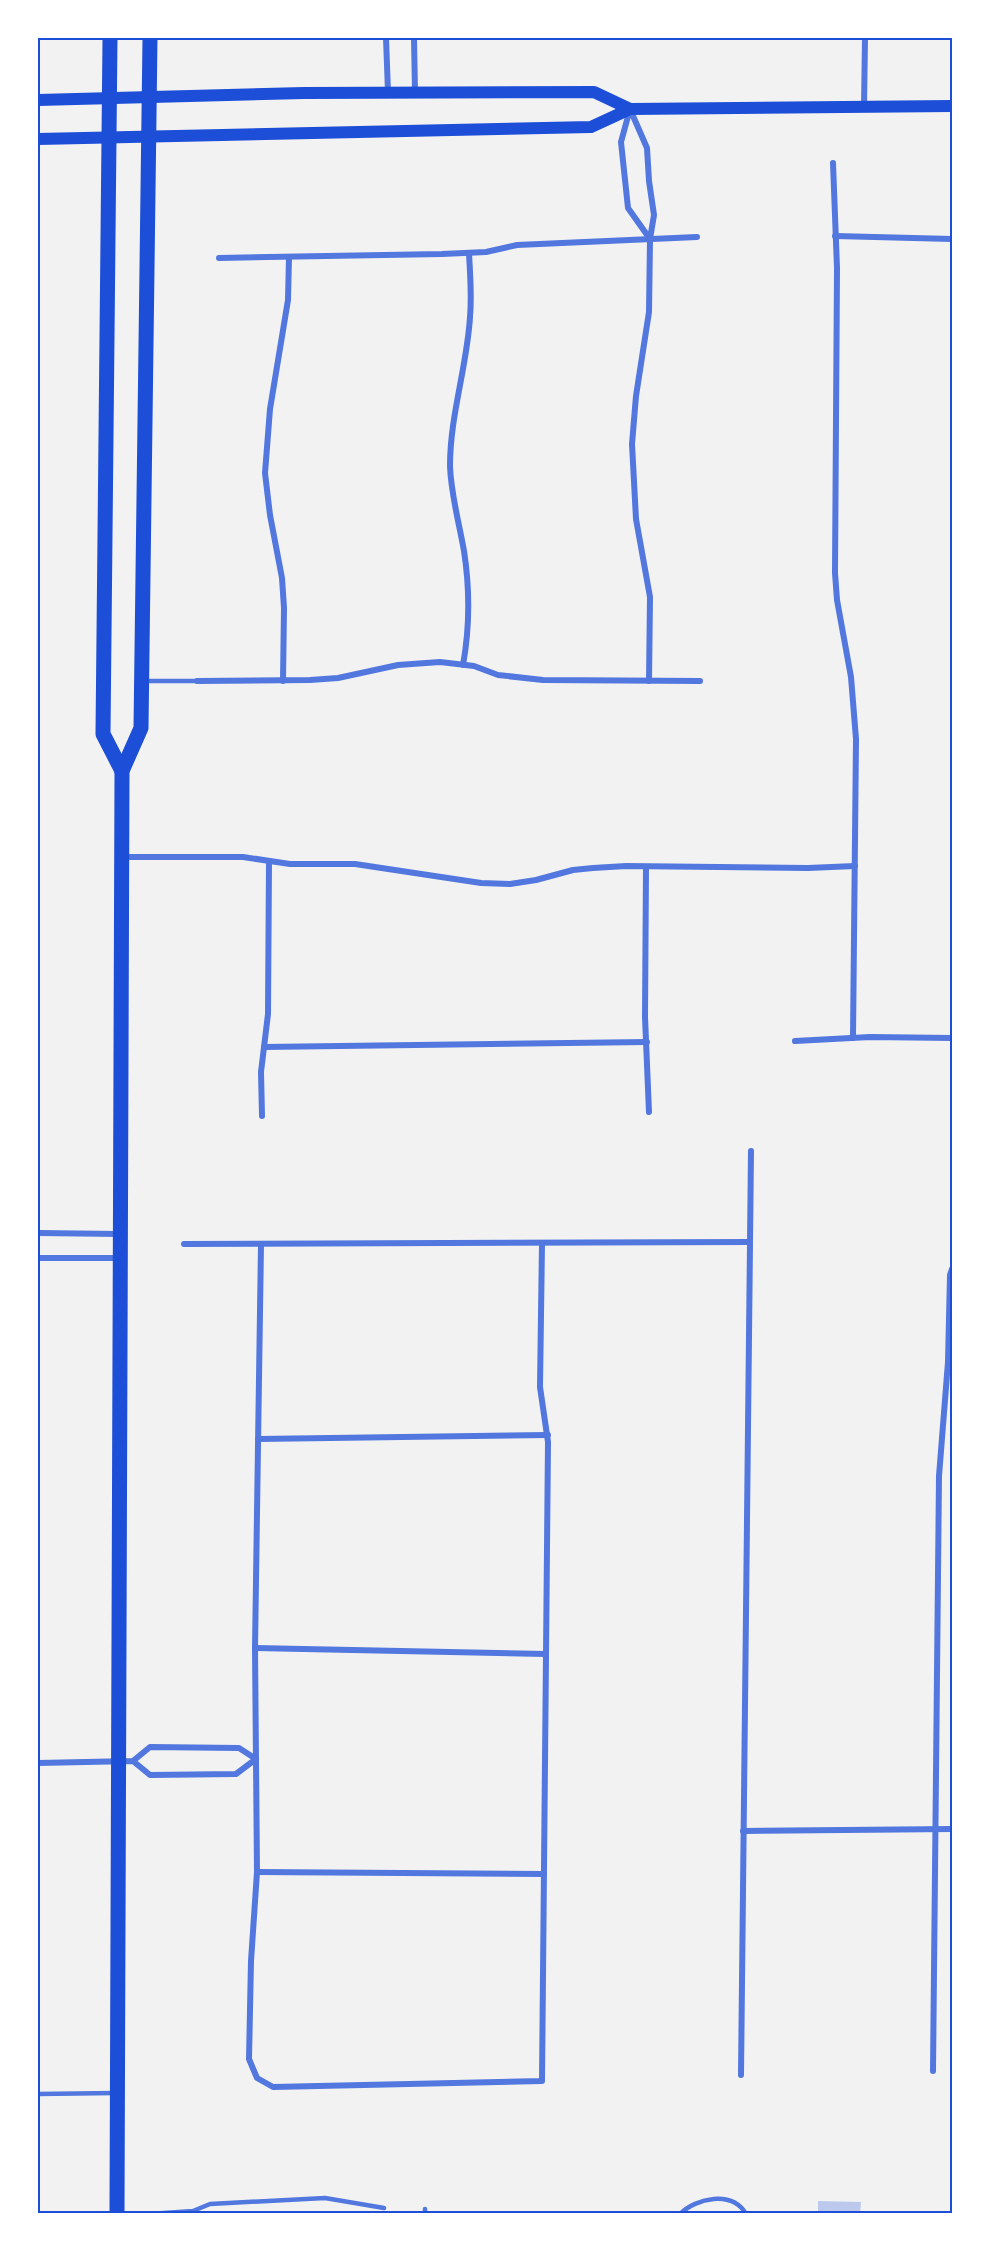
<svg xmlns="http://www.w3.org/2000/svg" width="990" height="2251" viewBox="0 0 990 2251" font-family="'Source Sans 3',sans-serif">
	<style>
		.building { fill: #bdc9ec }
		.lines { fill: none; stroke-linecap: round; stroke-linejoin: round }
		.service { stroke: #5277de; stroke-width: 4.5 }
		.minor { stroke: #5277de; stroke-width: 6 }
		.secondary { stroke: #1d4ed8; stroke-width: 12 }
		.primary { stroke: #1d4ed8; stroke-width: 15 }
		.neatline { fill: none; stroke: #1d4ed8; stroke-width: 2 }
	</style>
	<rect width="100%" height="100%" fill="#f2f2f2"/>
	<path class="building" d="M818 2201 861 2202 860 2214H818Z"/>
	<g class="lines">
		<g class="service">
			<path d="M144 681H197"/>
			<path d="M38 2094 115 2093"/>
			<path d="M425 2209V2214"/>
			<path d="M149 2214 193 2211 210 2204 325 2198 384 2208"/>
			<path d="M680 2214C696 2198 732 2190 746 2214"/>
		</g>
		<g class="minor">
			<path d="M386 38 388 92"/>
			<path d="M414 38 415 92"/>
			<path d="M864 107 865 38"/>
			<path d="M630 109 647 148 649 181 654 215 650 239 628 208 621 142Z"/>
			<path d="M833 163 837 268 835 573 837 600 851 677 856 739 853 1038"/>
			<path d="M835 236 952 239"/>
			<path d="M219 258 442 254 486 252 517 245 697 237"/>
			<path d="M463 665C470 626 470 590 464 551 459 522 451 495 450 466 450 415 467 367 470 317 472 295 470 274 469 253"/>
			<path d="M197 681 310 680 338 678 398 665 440 662 474 666 498 675 543 680 700 681"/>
			<path d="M283 681 284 608 282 578 270 515 265 473 270 409 288 300 289 257"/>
			<path d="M649 681 650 597 636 519 632 444 636 396 649 312 650 239"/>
			<path d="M123 857H243L290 864H355L481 883 510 884 536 880 573 870 593 868 626 866 808 868 855 866"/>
			<path d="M646 867 645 1017 649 1112"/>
			<path d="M795 1041 870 1037 952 1038"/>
			<path d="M264 1047 647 1042"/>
			<path d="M262 1116 261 1072 268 1014 269 861"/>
			<path d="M38 1233 120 1234"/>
			<path d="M184 1244 750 1242"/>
			<path d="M261 1244 255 1648 257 1872 251 1961 249 2059 257 2078 273 2087 542 2081 548 1442 540 1387 542 1243"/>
			<path d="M38 1258H120"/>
			<path d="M258 1439 548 1435"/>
			<path d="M255 1648 546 1654"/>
			<path d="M38 1763 133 1761 150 1775 236 1774 256 1759 239 1748 150 1747 133 1761"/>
			<path d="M743 1831 952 1829"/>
			<path d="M257 1872 544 1874"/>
			<path d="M933 2071 939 1476 948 1362 950 1275 952 1269"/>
			<path d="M741 2075 751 1151"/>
		</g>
		<g class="secondary">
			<path d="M38 100 304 93 594 92 630 109"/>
			<path d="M38 139 591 127 630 109 952 106"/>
		</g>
		<g class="primary">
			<path d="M110 38 103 734 122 771"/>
			<path d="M117 2214 122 771 141 728 150 38"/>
		</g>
	</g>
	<rect width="990" height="2251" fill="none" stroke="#ffffff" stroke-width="78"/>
	<rect x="39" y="39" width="912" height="2173" class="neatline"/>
</svg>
